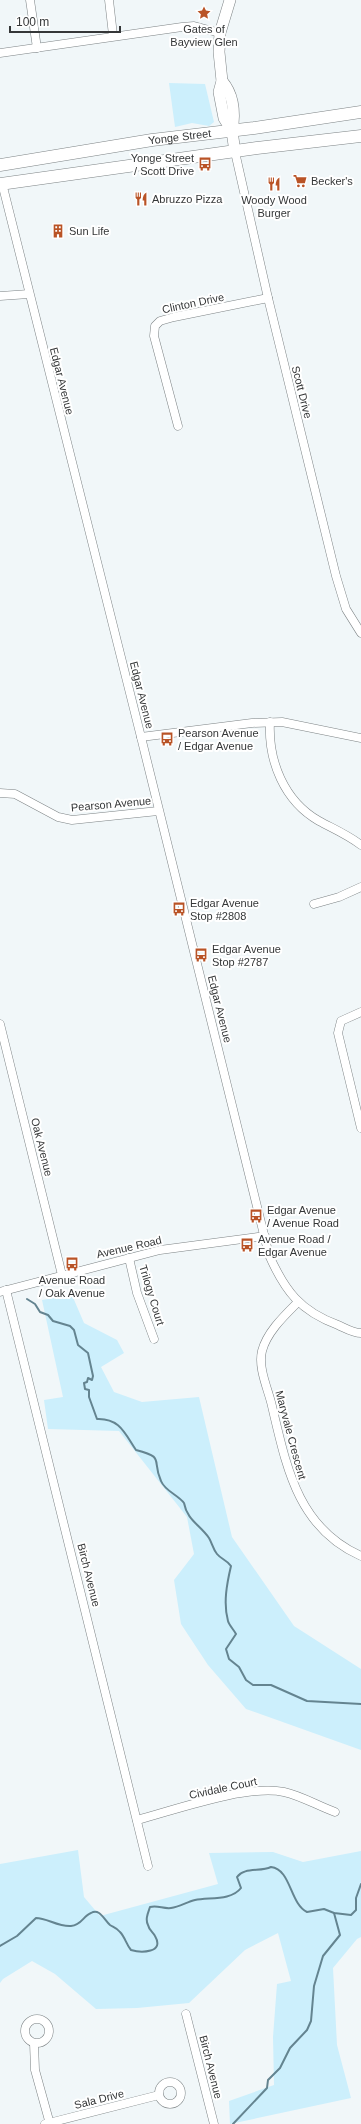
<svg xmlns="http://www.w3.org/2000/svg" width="361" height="2124" viewBox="0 0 361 2124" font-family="Helvetica,sans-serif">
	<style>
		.park { fill: #cceffc }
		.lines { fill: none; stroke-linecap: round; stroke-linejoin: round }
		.stream { stroke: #648490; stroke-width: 2 }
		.street-casing { stroke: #7d8385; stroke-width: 9 }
		.secondary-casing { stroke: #7d8385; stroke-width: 12 }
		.primary-casing { stroke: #7d8385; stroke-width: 13 }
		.street { stroke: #fff; stroke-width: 8 }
		.secondary { stroke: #fff; stroke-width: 11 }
		.primary { stroke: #fff; stroke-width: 12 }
		.labels { text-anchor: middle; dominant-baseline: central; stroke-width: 4; stroke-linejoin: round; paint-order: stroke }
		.poi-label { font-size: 11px; fill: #353738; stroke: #fff; text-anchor: start }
		.street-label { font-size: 11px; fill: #353738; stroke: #fff }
	</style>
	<rect width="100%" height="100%" fill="#f1f7f9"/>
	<g class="park">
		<path d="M169 83 205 84 214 122 209 126 192 123 175 127Z"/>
		<path d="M72 1295 84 1323 117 1340 124 1353 101 1367 114 1392 142 1402 199 1397 232 1537 294 1626 361 1669V1750L246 1709 208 1665 181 1624 174 1580 194 1554 187 1517 119 1431 48 1429 44 1400 63 1397 42 1300Z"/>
		<path d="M78 1850 84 1897 100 1916 218 1884 209 1853 273 1852 303 1862 361 1851V1937L357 1939 333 1968 337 2045 351 2098 230 2124 229 2101 274 2085 273 2037 277 1984 291 1981 278 1933 245 1950 189 2003 137 2008 96 2009 55 1974 32 1961 3 1979 0 1983V1864Z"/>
	</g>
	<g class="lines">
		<g class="stream">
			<path d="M27 1299 35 1304 40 1312 48 1315 53 1321 70 1326 74 1330 78 1345 88 1353 93 1376 92 1380 88 1378 87 1382 84 1383 85 1389 89 1390V1397L97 1419C120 1418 125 1434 136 1450 166 1458 151 1459 161 1481 165 1491 178 1495 184 1503 187 1520 200 1525 209 1538 212 1543 213 1549 217 1554 222 1560 227 1560 231 1566 227 1583 223 1603 228 1621 229 1625 234 1630 236 1634L226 1649 229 1659 239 1667 246 1680 253 1685H271L307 1701 361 1704"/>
			<path d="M0 1946 17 1936 36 1918C47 1918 58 1927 71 1926 82 1925 83 1916 91 1913 100 1908 104 1920 110 1925 113 1927 117 1928 120 1932 125 1937 126 1944 131 1950 141 1953 165 1953 155 1936 153 1932 149 1930 148 1925 145 1919 148 1913 150 1907 158 1905 163 1909 171 1908 179 1907 187 1902 195 1900 209 1897 231 1901 241 1888L237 1877C244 1867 260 1872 271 1867 291 1869 290 1904 307 1912L324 1909 334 1913 351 1915 356 1910V1898L361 1884"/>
			<path d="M233 2124 267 2088 268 2080 280 2068 290 2048 307 2030 311 2021 314 1986 323 1956 340 1935 334 1913"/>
		</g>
		<g class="street-casing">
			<g id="street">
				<path d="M30 0 37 48"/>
				<path d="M109 0 113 35"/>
				<path d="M0 53 182 27 194 26 220 33"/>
				<path d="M235 152 268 298 336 576 346 609 361 633"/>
				<path d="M2 183 141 737 269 1255C285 1291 300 1311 338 1325 345 1328 353 1333 361 1333"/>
				<path d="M0 296 29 294"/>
				<path d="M178 426 154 336 155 326 160 321 174 317 268 298"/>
				<path d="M270 722C268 761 284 801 319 821 334 829 348 835 361 845"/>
				<path d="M141 737 252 723 282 722 361 738"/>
				<path d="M0 793 15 794 58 817 72 820 158 811"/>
				<path d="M314 904 339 897 361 887"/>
				<path d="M361 1012 341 1021 338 1033 361 1128"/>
				<path d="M0 1024 62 1275"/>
				<path d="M129 1258 137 1293 154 1339"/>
				<path d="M6 1290 148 1866"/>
				<path d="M0 1292 160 1250 265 1236"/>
				<path d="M298 1302C284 1316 267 1332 262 1351 258 1367 267 1387 271 1402 286 1464 296 1527 361 1556"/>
				<path d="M137 1820C175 1810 247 1784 284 1792 302 1796 318 1806 335 1812"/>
				<path d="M186 2014 214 2124"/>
				<circle cx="37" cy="2031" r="12"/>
				<path d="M34 2043 35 2070 50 2124"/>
				<circle cx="170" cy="2093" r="11"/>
				<path d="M45 2124 159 2095"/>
			</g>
		</g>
		<g class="secondary-casing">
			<g id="secondary">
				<path d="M230 0 220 33 219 52 222 81 219 92 224 118 232 131 235 152"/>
				<path d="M222 81C234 95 235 114 232 131"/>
			</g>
		</g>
		<g class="primary-casing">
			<g id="primary">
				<path id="s1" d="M0 165 152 140 254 128 361 112"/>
				<path d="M0 184 257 148 361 136"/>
			</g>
		</g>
		<use href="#street" class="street"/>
		<use href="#secondary" class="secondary"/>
		<use href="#primary" class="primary"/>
	</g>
	<defs>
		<g id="sight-bare" transform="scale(1.08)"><path d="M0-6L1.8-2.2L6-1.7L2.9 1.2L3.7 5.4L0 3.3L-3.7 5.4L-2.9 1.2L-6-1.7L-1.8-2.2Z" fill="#b95326" stroke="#fff" stroke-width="2.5" paint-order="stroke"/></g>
		<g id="bus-bare" transform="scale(1.08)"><path d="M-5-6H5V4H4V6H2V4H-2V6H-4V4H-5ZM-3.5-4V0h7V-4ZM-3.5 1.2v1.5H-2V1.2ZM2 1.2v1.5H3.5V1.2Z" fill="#b95326" stroke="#fff" stroke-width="2.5" paint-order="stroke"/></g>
		<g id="supermarket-bare" transform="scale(1.08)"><path d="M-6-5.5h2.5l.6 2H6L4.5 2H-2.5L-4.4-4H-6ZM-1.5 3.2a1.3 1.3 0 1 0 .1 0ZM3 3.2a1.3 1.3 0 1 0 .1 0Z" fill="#b95326" stroke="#fff" stroke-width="2.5" paint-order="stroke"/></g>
		<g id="restaurant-bare" transform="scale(1.08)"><path d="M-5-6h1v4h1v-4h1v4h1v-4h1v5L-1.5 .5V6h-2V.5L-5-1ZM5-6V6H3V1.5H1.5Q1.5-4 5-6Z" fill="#b95326" stroke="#fff" stroke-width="2.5" paint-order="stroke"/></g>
		<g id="building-bare" transform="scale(1.08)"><path d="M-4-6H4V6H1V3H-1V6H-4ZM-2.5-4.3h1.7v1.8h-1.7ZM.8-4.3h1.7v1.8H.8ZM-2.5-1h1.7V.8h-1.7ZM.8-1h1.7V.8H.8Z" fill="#b95326" stroke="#fff" stroke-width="2.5" paint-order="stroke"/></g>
	</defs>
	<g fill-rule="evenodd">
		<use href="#sight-bare" x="204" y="13"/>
		<use href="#bus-bare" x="205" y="164"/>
		<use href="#supermarket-bare" x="300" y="181"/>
		<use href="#restaurant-bare" x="274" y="184"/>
		<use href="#restaurant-bare" x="141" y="199"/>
		<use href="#building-bare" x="58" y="231"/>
		<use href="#bus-bare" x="167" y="739"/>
		<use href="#bus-bare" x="179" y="909"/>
		<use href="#bus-bare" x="201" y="955"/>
		<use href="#bus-bare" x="256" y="1216"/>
		<use href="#bus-bare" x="247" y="1245"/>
		<use href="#bus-bare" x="72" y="1264"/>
	</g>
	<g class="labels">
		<g class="poi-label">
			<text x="204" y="29" text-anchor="middle">Gates of<tspan x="204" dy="13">Bayview Glen</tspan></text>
			<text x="194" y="158" text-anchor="end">Yonge Street<tspan x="194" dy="13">/ Scott Drive</tspan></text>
			<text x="311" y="181">Becker's</text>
			<text x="152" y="199">Abruzzo Pizza</text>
			<text x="274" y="200" text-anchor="middle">Woody Wood<tspan x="274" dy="13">Burger</tspan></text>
			<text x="69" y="231">Sun Life</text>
			<text x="178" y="733">Pearson Avenue<tspan x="178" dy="13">/ Edgar Avenue</tspan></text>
			<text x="190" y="903">Edgar Avenue<tspan x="190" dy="13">Stop #2808</tspan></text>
			<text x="212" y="949">Edgar Avenue<tspan x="212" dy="13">Stop #2787</tspan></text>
			<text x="267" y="1210">Edgar Avenue<tspan x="267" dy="13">/ Avenue Road</tspan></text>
			<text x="258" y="1239">Avenue Road /<tspan x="258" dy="13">Edgar Avenue</tspan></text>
			<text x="72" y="1280" text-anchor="middle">Avenue Road<tspan x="72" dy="13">/ Oak Avenue</tspan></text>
		</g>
		<g class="street-label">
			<text stroke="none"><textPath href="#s1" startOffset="182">Yonge Street</textPath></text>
			<text transform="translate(193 303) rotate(-12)">Clinton Drive</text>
			<text transform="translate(62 381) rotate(76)">Edgar Avenue</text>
			<text transform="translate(302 392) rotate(76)">Scott Drive</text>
			<text transform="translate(142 695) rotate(76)">Edgar Avenue</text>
			<text transform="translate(111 804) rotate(-5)">Pearson Avenue</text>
			<text transform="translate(220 1009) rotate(76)">Edgar Avenue</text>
			<text transform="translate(42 1147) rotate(76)">Oak Avenue</text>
			<text transform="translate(129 1247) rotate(-13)">Avenue Road</text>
			<text transform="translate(152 1295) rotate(73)">Trilogy Court</text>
			<text transform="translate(291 1435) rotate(75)">Maryvale Crescent</text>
			<text transform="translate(89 1575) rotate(76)">Birch Avenue</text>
			<text transform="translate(223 1788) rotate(-12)">Cividale Court</text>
			<text transform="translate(211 2067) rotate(76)">Birch Avenue</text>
			<text transform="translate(99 2099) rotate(-14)">Sala Drive</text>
		</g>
	</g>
	<path d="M10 26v6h110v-6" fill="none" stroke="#353738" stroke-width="2"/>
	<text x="16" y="26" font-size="12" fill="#353738" stroke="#ffffff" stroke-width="3" paint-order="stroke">100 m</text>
</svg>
